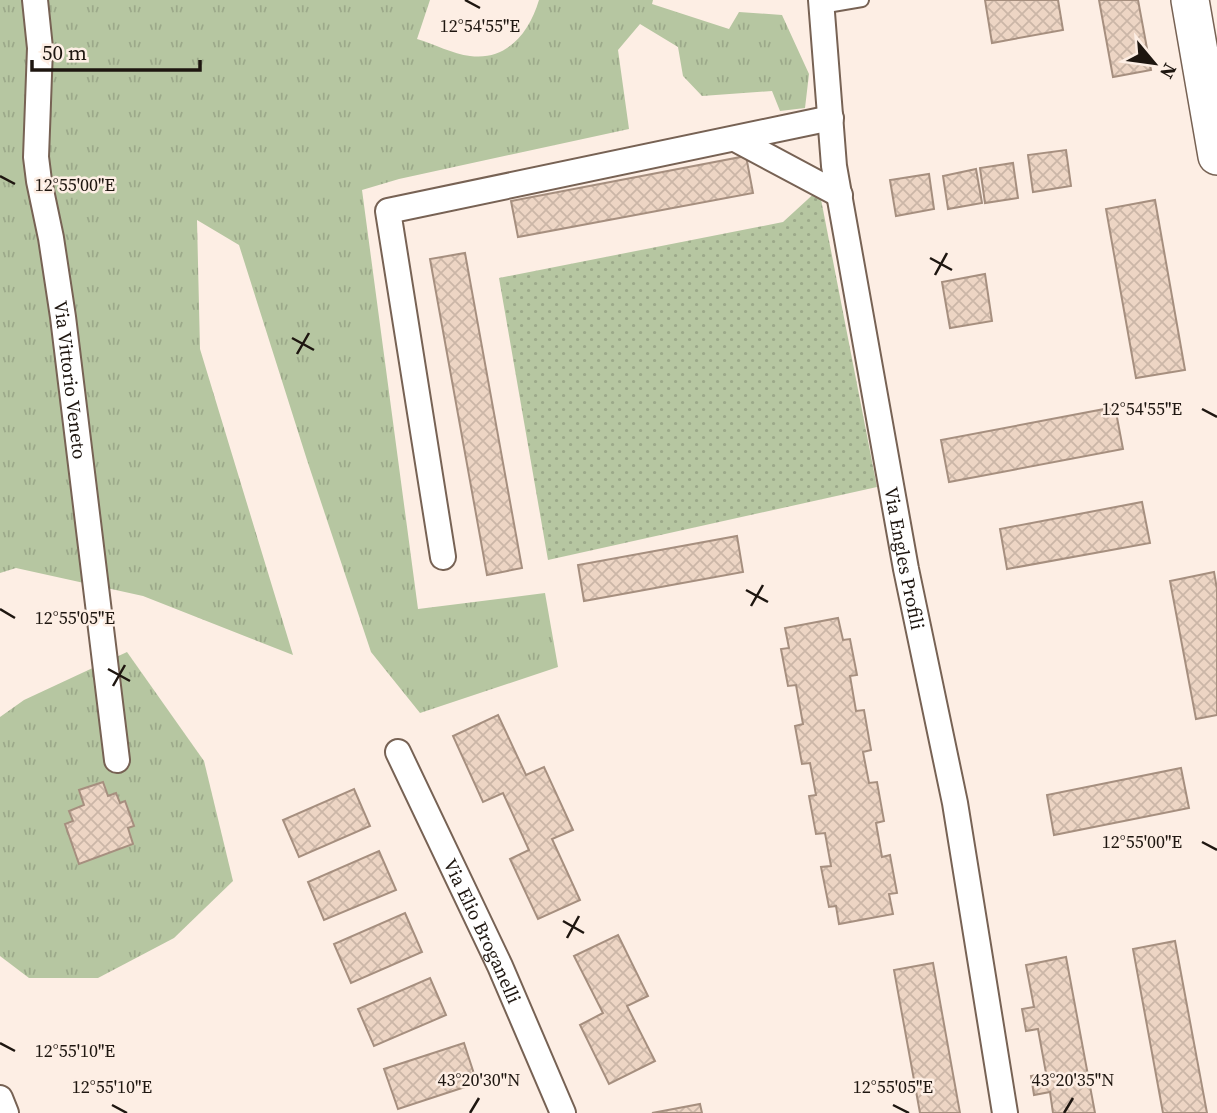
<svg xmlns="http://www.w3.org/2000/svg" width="1217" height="1113" viewBox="0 0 1217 1113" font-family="'Source Serif 4',serif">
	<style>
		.grass { fill: url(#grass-tufts) }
		.park { fill: url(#park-dots) }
		.building { fill: url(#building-cross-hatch); stroke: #a68f7f; stroke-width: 2 }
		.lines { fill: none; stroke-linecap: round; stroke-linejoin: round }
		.service-casing { stroke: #776254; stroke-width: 16 }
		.minor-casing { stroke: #776254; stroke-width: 28 }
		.secondary-casing { stroke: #776254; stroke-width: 40 }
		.service { stroke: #fff; stroke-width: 12 }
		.minor { stroke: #fff; stroke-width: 24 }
		.secondary { stroke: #fff; stroke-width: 37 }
		.ticks { fill: none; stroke: #1e1610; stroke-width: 2.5 }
		.labels { text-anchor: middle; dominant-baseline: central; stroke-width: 5; stroke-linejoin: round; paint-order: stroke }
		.street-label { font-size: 19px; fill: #1e1610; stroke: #fdeee4 }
		.ticks-label { font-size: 18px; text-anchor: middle; fill: #1e1610; stroke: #fdeee4; stroke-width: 5; stroke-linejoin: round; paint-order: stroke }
	</style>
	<defs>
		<pattern id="grass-tufts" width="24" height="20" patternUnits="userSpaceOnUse" patternTransform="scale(1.75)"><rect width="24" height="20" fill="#b6c6a1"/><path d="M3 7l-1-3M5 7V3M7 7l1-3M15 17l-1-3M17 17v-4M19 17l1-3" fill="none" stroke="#9ca98a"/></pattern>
		<pattern id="park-dots" width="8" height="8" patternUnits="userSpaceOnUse" patternTransform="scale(1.75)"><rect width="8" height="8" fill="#b6c6a1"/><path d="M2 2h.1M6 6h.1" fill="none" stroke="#9ca98a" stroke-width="1.8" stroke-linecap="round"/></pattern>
		<pattern id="building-cross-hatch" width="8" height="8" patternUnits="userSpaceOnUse" patternTransform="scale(1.75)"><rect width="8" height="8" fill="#edd5c4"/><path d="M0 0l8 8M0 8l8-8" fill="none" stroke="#cbb6a7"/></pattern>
	</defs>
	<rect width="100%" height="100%" fill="#fdeee4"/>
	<g class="grass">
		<path d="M0 0H430L417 39C434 44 453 54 470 56 507 61 529 33 539 0H653L652 4 729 29 739 12 782 15 809 74 805 108 780 111 772 91 702 96 683 76 678 47 640 24 618 50 629 129 399 179 362 190 418 609 545 593 558 667 420 713 371 652 307 460 239 245 197 220 200 349 293 655 143 596 16 568 0 573Z"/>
		<path d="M127 652 204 761 233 881 174 938 98 978H29L0 956V717L24 700Z"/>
	</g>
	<path class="park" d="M819 189 877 487 548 560 499 278 783 222Z"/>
	<g class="building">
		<path d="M985 0H1058L1063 30 992 43Z"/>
		<path d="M1099 0H1138L1151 70 1113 77Z"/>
		<path d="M1066 150 1071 186 1033 192 1028 155Z"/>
		<path d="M746 156 753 193 518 237 511 201Z"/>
		<path d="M1013 163 1018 198 985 203 980 168Z"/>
		<path d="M976 169 982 203 948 209 943 176Z"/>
		<path d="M929 174 934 209 896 216 890 180Z"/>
		<path d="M1155 200 1185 370 1136 378 1106 209Z"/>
		<path d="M465 253 522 568 487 575 430 259Z"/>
		<path d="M985 274 992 321 950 328 942 282Z"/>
		<path d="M1115 407 1123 449 949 482 941 440Z"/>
		<path d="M1142 502 1150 543 1007 569 1000 529Z"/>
		<path d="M737 536 743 572 584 601 578 565Z"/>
		<path d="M1214 572 1217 589V715L1196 719 1170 581Z"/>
		<path d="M838 618 843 640 850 639 857 675 850 676 856 711 864 710 871 750 863 752 869 783 877 782 884 821 876 823 882 857 890 855 897 893 889 894 893 914 839 924 836 906 829 907 821 867 831 866 825 833 816 834 809 796 816 795 810 763 802 764 795 726 803 724 796 685 788 686 781 649 789 648 785 628Z"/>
		<path d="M498 715 526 775 544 767 573 830 552 839 580 900 538 919 510 859 529 850 503 793 483 802 453 736Z"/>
		<path d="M1181 768 1189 808 1054 835 1047 795Z"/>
		<path d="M103 782 108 796 116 793 120 803 125 801 134 826 128 828 133 844 79 864 65 824 73 821 69 811 84 805 79 790Z"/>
		<path d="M354 789 370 826 299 857 283 820Z"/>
		<path d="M379 851 396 890 324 920 308 882Z"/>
		<path d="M405 913 422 952 351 983 334 944Z"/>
		<path d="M618 935 648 996 627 1006 655 1061 609 1084 580 1025 603 1013 574 956Z"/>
		<path d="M1175 941 1207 1113H1163L1133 949Z"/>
		<path d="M1066 957 1095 1113H1053L1050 1092 1034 1095 1031 1076 1046 1073 1038 1029 1026 1031 1022 1009 1034 1007 1026 965Z"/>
		<path d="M933 963 960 1113H920L894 970Z"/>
		<path d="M430 978 446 1015 374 1046 358 1009Z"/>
		<path d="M464 1043 477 1083 398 1109 384 1069Z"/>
		<path d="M700 1104 702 1113H652Z"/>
	</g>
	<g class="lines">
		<g class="service-casing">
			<path id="service" d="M821 7 862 0"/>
		</g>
		<g class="minor-casing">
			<g id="minor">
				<path id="s1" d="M35 0 40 48 36 157 39 181 51 238 63 317 117 760"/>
				<path id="s2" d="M821 0 834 166 906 569 955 803 1005 1113"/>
				<path d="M735 139 840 195"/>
				<path d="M443 557 388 211 831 118"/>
				<path id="s3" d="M398 752 500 966 563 1113"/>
				<path d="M0 1098 6 1113"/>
			</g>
		</g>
		<g class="secondary-casing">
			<path id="secondary" d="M1190 0 1217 156"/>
		</g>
		<use href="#service" class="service"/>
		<use href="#minor" class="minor"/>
		<use href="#secondary" class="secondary"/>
	</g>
	<path class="ticks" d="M465 0 480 8M0 176 15 184M930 258 952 270M935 275 947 253M292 338 314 350M297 354 309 333M1202 409 1217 417M746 590 768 602M751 606 763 585M0 609 15 618M108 669 130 681M113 686 125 665M1202 842 1217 850M563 921 584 933M567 938 579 916M0 1043 15 1051M112 1105 127 1113M893 1105 909 1113M470 1113 479 1098M1064 1113 1073 1098"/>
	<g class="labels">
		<g class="street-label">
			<text stroke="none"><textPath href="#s1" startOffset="383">Via Vittorio Veneto</textPath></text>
			<text stroke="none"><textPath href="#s2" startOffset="565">Via Engles Profili</textPath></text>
			<text stroke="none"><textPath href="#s3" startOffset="198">Via Elio Broganelli</textPath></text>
		</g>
	</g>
	<g class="ticks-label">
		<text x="480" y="32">12°54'55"E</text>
		<text x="75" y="191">12°55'00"E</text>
		<text x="1142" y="415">12°54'55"E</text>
		<text x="75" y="624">12°55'05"E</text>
		<text x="1142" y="848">12°55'00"E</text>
		<text x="75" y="1057">12°55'10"E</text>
		<text x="479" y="1086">43°20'30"N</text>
		<text x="1073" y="1086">43°20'35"N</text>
		<text x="112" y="1093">12°55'10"E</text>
		<text x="893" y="1093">12°55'05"E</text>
	</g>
	<g transform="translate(1154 63) rotate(119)" stroke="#fdeee4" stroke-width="5" paint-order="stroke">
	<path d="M0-5L12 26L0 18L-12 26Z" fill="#1e1610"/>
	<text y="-10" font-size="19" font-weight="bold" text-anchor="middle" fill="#1e1610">N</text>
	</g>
	<path d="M32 60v10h168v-10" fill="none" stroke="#1e1610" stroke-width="3.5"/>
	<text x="42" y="60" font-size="21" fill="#1e1610" stroke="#fdeee4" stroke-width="5" paint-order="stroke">50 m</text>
</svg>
